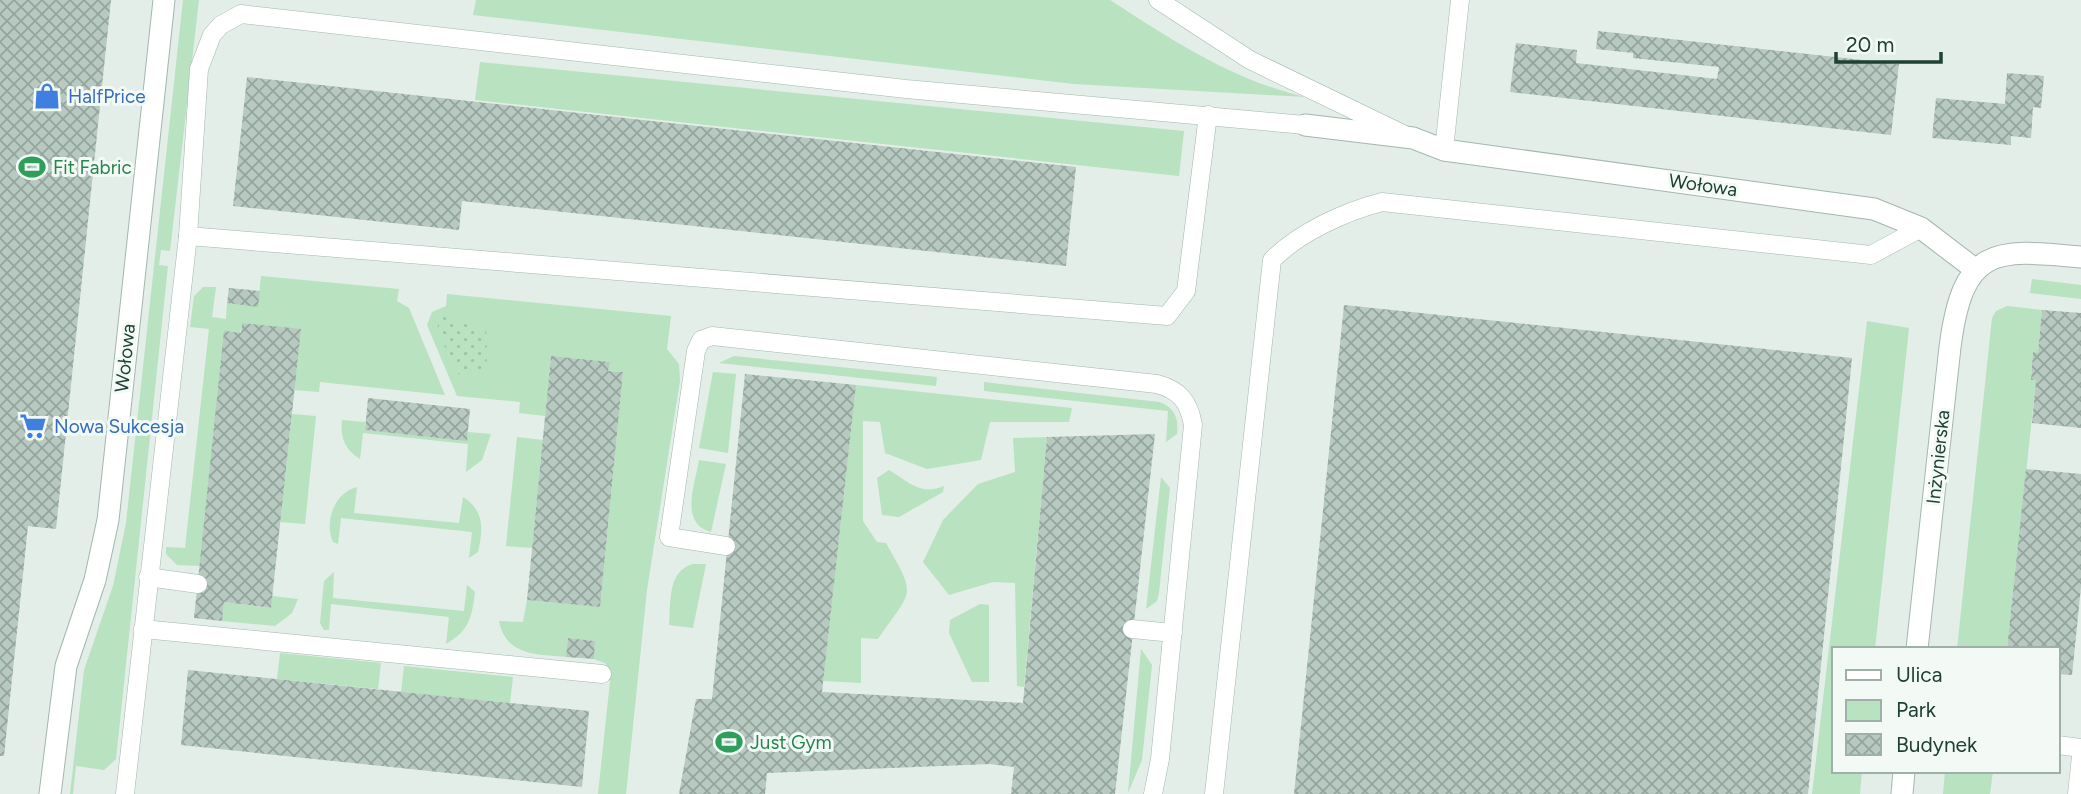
<svg xmlns="http://www.w3.org/2000/svg" width="2081" height="794" viewBox="0 0 2081 794" font-family="Figtree,sans-serif">
	<style>
		.green { fill: #b8e2c0 }
		.park { fill: url(#park-dots) }
		.building { fill: url(#building-cross-hatch) }
		.lines { fill: none; stroke-linecap: round; stroke-linejoin: round }
		.lane-casing { stroke: #a4b7ae; stroke-width: 19 }
		.street-casing { stroke: #a4b7ae; stroke-width: 23 }
		.lane { stroke: #fff; stroke-width: 18 }
		.street { stroke: #fff; stroke-width: 21 }
		.labels { text-anchor: middle; dominant-baseline: central; stroke-width: 6; stroke-linejoin: round; paint-order: stroke }
		.shop-label { font-size: 19px; fill: #366cbe; stroke: #f3faf6; text-anchor: start }
		.leisure-label { font-size: 19px; fill: #27864d; stroke: #f3faf6; text-anchor: start }
		.street-label { font-size: 19px; fill: #1f4135; stroke: #f3faf6 }
	</style>
	<defs>
		<pattern id="park-dots" width="8" height="8" patternUnits="userSpaceOnUse" patternTransform="scale(1.75)"><rect width="8" height="8" fill="#b8e2c0"/><path d="M2 2h.1M6 6h.1" fill="none" stroke="#9ec3a6" stroke-width="1.8" stroke-linecap="round"/></pattern>
		<pattern id="building-cross-hatch" width="8" height="8" patternUnits="userSpaceOnUse" patternTransform="scale(1.75)"><rect width="8" height="8" fill="#b7c9c0"/><path d="M0 0l8 8M0 8l8-8" fill="none" stroke="#94a59d"/></pattern>
	</defs>
	<rect width="100%" height="100%" fill="#e2eee7"/>
	<g class="green">
		<path d="M183 0H199L170 251 161 250 159 265 168 266 116 759 104 770 76 766 73 794H70L84 670 113 586 126 523Z"/>
		<path d="M476 0H1110C1172 40 1232 80 1305 97L1074 84 473 15Z"/>
		<path d="M480 62 1184 131 1179 176 475 100Z"/>
		<path d="M261 276 399 289 397 301 409 308 445 395 320 382 319 392 294 390 301 330 242 323 200 566 177 565 166 554V547L185 548 209 329 190 327 194 296 203 287H216L212 317 226 319 227 303 258 306Z"/>
		<path d="M2032 279 2081 285V299L2030 293Z"/>
		<path d="M447 294 671 316 667 349 679 364 680 381 647 590 626 794H598L611 672 605 663 594 659 595 641 568 638 566 657C536 654 506 656 499 621L523 622 527 600 600 607 623 372 608 371 609 362 551 356 545 416 519 413 520 402 457 396 427 325 432 312 446 306Z"/>
		<path d="M2007 306 2042 310 2038 353H2033L2031 380H2036L2007 649H1957L1992 318 1996 311Z"/>
		<path d="M1867 321 1909 328 1875 649H1834V771H1862L1860 794H1812Z"/>
		<path d="M734 356 937 377 936 386 719 363Z"/>
		<path d="M713 372 736 374 728 453 699 448Z"/>
		<path d="M984 382 1159 402C1174 407 1179 418 1177 434L1166 442 1168 411 984 391Z"/>
		<path d="M856 385 1072 408 1069 422H990L981 460 927 469 885 453 880 422 863 421V521L877 542 886 543C917 598 913 588 878 639L861 638V683L823 681Z"/>
		<path d="M292 414 316 416 305 524 280 522Z"/>
		<path d="M342 420 365 422V430L466 440 468 432 491 434 482 460 466 472 468 444 363 433 360 459C345 450 340 437 342 420Z"/>
		<path d="M517 437 543 440 532 548 506 546Z"/>
		<path d="M1047 437 1024 687 1017 686 1015 583 993 582 949 595 923 562 943 520 978 484 1015 472 1013 438Z"/>
		<path d="M699 460 726 464 711 532C679 523 695 485 699 460Z"/>
		<path d="M889 470C909 482 921 496 944 486L943 492 899 517 882 515 877 478Z"/>
		<path d="M1161 477 1170 488 1159 593 1157 601 1146 609Z"/>
		<path d="M357 487 354 513 459 523 463 497C485 511 483 530 478 552L469 558 472 532 341 518 338 544 333 542C324 522 334 493 357 487Z"/>
		<path d="M693 564H706L693 628 669 625C671 603 667 571 693 564Z"/>
		<path d="M334 572 333 598 464 611 467 585 475 592C472 617 469 631 446 644L449 617 331 604 329 630H324L320 623 324 581Z"/>
		<path d="M272 596 298 599 292 613 275 626 222 621 224 602 270 608Z"/>
		<path d="M980 604 989 605V682H972L949 633 950 620Z"/>
		<path d="M1141 649 1152 665 1142 760 1128 793Z"/>
		<path d="M280 653 381 663 378 689 277 679Z"/>
		<path d="M404 666 513 677 510 703 401 692Z"/>
		<path d="M1945 771H1993L1990 794H1943Z"/>
	</g>
	<path class="park" d="M442 315 486 330 487 360 483 368 463 375 456 373 437 328Z"/>
	<g class="building">
		<path d="M0 0H111L56 529 28 526 4 756H0Z"/>
		<path d="M1598 31 1899 64 1891 135 1510 92 1516 43 1577 50 1576 63 1717 79 1719 67 1633 58V53L1596 49Z"/>
		<path d="M2007 73 2044 76 2041 108 2033 107 2031 138 2011 136V145L1932 138 1936 98 2005 104Z"/>
		<path d="M247 77 1076 167 1066 266 462 201 459 230 233 206Z"/>
		<path d="M229 288 260 291 258 307 227 303Z"/>
		<path d="M1344 305 1852 358 1808 794H1294Z"/>
		<path d="M2042 310 2081 313V428L2032 423 2036 380H2031L2033 352 2038 353Z"/>
		<path d="M242 323 301 329 271 608 224 602 222 621 194 618 224 331 241 333Z"/>
		<path d="M551 356 610 362 608 371 623 372 600 607 527 600Z"/>
		<path d="M745 374 856 385 822 692 1023 703 1047 437 1155 434 1115 794H1011L1014 767 990 764 767 773 765 794H679L696 699H712Z"/>
		<path d="M368 398 470 409 467 441 365 430Z"/>
		<path d="M2026 469 2081 474V587L2072 675 2058 674V649H2007Z"/>
		<path d="M568 638 595 641 594 659 566 657Z"/>
		<path d="M188 670 589 711 582 787 181 745Z"/>
	</g>
	<g class="lines">
		<g class="lane-casing">
			<g id="lane">
				<path d="M1158 0 1250 60 1403 134"/>
				<path d="M1444 150 1460 0"/>
				<path d="M188 236 1167 316 1186 291 1208 115"/>
				<path d="M726 546 669 537 696 351 701 340 712 336 1157 384C1180 390 1189 402 1193 425L1160 759 1153 794"/>
				<path d="M148 577 198 584"/>
				<path d="M143 629 602 674"/>
				<path d="M1132 629 1173 633"/>
				<path d="M2058 745 2081 748"/>
				<path d="M125 794 188 236 199 69 212 35 221 25 241 14 906 89 1305 125"/>
				<path d="M1214 794 1272 260C1300 232 1344 212 1382 202L1871 255 1921 228"/>
				<path d="M2077 794 2081 756"/>
			</g>
		</g>
		<g class="street-casing">
			<g id="street">
				<path d="M1305 125 1413 138 1444 150 1874 209 1921 228 1976 270"/>
				<path d="M1917 649 1950 347C1963 248 1992 248 2081 257"/>
				<path d="M50 794 66 666 95 580 108 520 164 0"/>
				<path d="M1902 794 1904 771"/>
			</g>
		</g>
		<use href="#lane" class="lane"/>
		<use href="#street" class="street"/>
	</g>
	<defs>
		<g id="shop-bare" transform="scale(2.1)"><path d="M-5-2.5h2.3a2.7 3.5 0 0 1 5.4 0H5L5.5 6h-11ZM-1.5-2.5h3a1.5 2.3 0 0 0-3 0Z" fill="#3f7fe0" stroke="#f3faf6" stroke-width="2.5" paint-order="stroke"/></g>
		<g id="stadium-bare" transform="scale(2.1)"><path d="M0-5a6.5 5 0 1 0 0 10a6.5 5 0 1 0 0-10ZM-3.5-1.8h7v3.6h-7Z" fill="#2e9e5b" stroke="#f3faf6" stroke-width="2.5" paint-order="stroke"/></g>
		<g id="supermarket-bare" transform="scale(2.1)"><path d="M-6-5.5h2.5l.6 2H6L4.5 2H-2.5L-4.4-4H-6ZM-1.5 3.2a1.3 1.3 0 1 0 .1 0ZM3 3.2a1.3 1.3 0 1 0 .1 0Z" fill="#3f7fe0" stroke="#f3faf6" stroke-width="2.5" paint-order="stroke"/></g>
	</defs>
	<g fill-rule="evenodd">
		<use href="#shop-bare" x="47" y="96"/>
		<use href="#stadium-bare" x="32" y="167"/>
		<use href="#supermarket-bare" x="33" y="426"/>
		<use href="#stadium-bare" x="729" y="742"/>
	</g>
	<g class="labels">
		<g class="shop-label">
			<text x="68" y="96">HalfPrice</text>
			<text x="54" y="426">Nowa Sukcesja</text>
		</g>
		<g class="leisure-label">
			<text x="53" y="167">Fit Fabric</text>
			<text x="750" y="742">Just Gym</text>
		</g>
		<g class="street-label">
			<text transform="translate(1703 185) rotate(8)">Wołowa</text>
			<text transform="translate(125 358) rotate(-84)">Wołowa</text>
			<text transform="translate(1938 457) rotate(-84)">Inżynierska</text>
		</g>
	</g>
	<rect x="1832" y="647" width="228" height="126" fill="#f3faf6" stroke="#9eb0a9" stroke-width="2"/>
	<rect x="1846" y="670" width="35" height="10" fill="#ffffff" stroke="#9eb0a9" stroke-width="2"/>
	<text x="1896" y="682" font-size="21" fill="#1f4135">Ulica</text>
	<rect x="1846" y="700" width="35" height="21" fill="#b8e2c0" stroke="#9eb0a9" stroke-width="2"/>
	<text x="1896" y="717" font-size="21" fill="#1f4135">Park</text>
	<rect x="1846" y="734" width="35" height="21" fill="url(#building-cross-hatch)" stroke="#9eb0a9" stroke-width="2"/>
	<text x="1896" y="752" font-size="21" fill="#1f4135">Budynek</text>
	<path d="M1836 52v10h105v-10" fill="none" stroke="#1f4135" stroke-width="3.5"/>
	<text x="1846" y="52" font-size="21" fill="#1f4135" stroke="#f3faf6" stroke-width="5" paint-order="stroke">20 m</text>
</svg>
